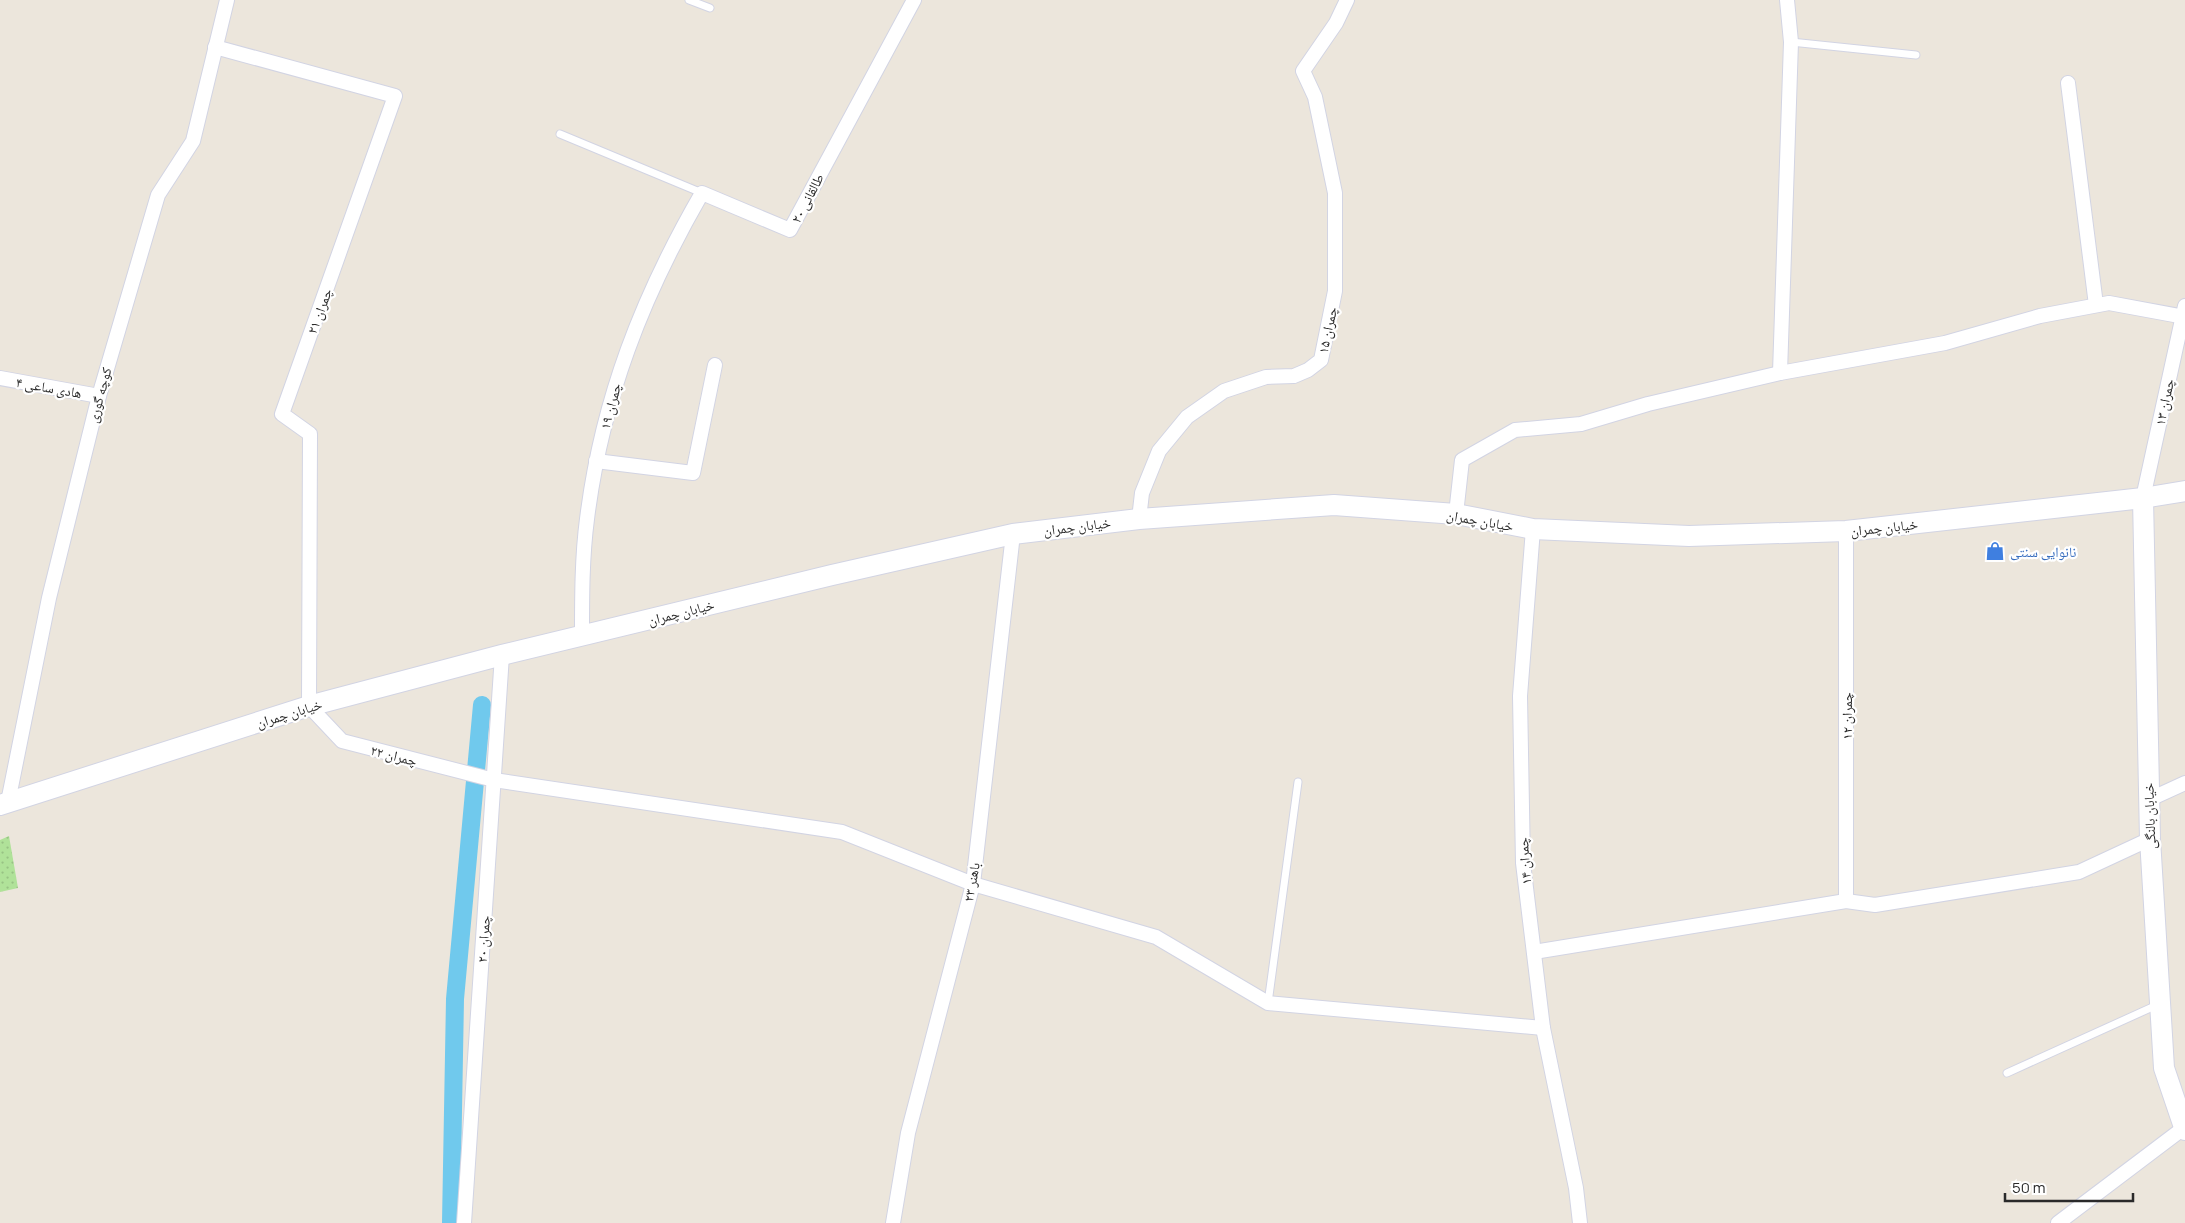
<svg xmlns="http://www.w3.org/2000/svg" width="2185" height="1223" viewBox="0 0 2185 1223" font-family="Manrope,'Noto Naskh Arabic',sans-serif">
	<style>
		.grass { fill: url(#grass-dots) }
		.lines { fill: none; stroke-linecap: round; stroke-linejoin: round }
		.canal { stroke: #70c9ed; stroke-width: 18 }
		.lane-casing { stroke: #d2d4e3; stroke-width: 9 }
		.street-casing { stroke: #d2d4e3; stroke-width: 16 }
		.secondary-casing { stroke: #d2d4e3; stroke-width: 22 }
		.lane { stroke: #fff; stroke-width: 7 }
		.street { stroke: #fff; stroke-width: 14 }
		.secondary { stroke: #fff; stroke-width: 20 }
		.labels { text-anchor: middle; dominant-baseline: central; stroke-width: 4.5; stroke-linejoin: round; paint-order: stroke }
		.street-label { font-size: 14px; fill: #2a2a2a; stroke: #fff }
		.shop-label { font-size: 14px; fill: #366cbe; stroke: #fff; text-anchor: start }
	</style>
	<defs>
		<pattern id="grass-dots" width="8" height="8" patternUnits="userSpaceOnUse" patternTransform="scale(1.25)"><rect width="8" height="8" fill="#b0e299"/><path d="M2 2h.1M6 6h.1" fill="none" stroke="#98c284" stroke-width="1.8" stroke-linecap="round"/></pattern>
	</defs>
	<rect width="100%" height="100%" fill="#ece6dc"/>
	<path class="grass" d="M9 836 18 888 0 892V840Z"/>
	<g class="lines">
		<path class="canal" d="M451 1223 455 999 482 705"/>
		<g class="lane-casing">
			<g id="lane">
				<path d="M689 0 710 8"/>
				<path d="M1791 42 1916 55"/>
				<path d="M560 134 702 193"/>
				<path d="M1268 1003 1298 782"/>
				<path d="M2007 1073 2157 1005"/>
			</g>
		</g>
		<g class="street-casing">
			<g id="street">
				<path d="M215 47 395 96 282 414 310 434 309 706 342 741 494 780 842 832 973 884 1156 937 1268 1003 1543 1028"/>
				<path d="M2068 83 2096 305"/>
				<path d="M1780 373 1791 42 1787 0"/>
				<path d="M0 378 99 396"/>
				<path d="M596 461 693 473 715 365"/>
				<path d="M2143 498 2185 306"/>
				<path d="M1456 514 1462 460 1515 430 1581 424 1648 404 1780 373 1945 343 2040 316 2109 303 2185 317"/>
				<path d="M1139 519 1142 493 1159 451 1187 417 1224 391 1266 377 1294 376 1308 370 1321 360 1335 291V193L1315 97 1303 71 1336 23 1347 0"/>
				<path d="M1533 529 1520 696 1523 863 1543 1028 1576 1188 1580 1223"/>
				<path d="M582 636C582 597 582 557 587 519 602 399 642 297 702 193L790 230 914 0"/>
				<path d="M2148 800 2185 783"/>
				<path d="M8 802 49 598 99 396 158 195 193 141 227 0"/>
				<path d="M1846 901V531"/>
				<path d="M1534 952 1846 901 1875 905 2079 872 2150 839"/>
				<path d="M464 1223 502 655"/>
				<path d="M893 1223 908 1133 973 884 1013 534"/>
				<path d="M2058 1223 2185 1127"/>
			</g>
		</g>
		<g class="secondary-casing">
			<g id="secondary">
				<path d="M2143 498 2150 839 2164 1068 2185 1130"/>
				<path d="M0 805 309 706 502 655 832 575 1013 534 1139 519 1334 505 1456 514 1533 529 1689 536 1846 531 2143 498 2185 491"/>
			</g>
		</g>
		<use href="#lane" class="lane"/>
		<use href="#street" class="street"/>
		<use href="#secondary" class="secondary"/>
	</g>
	<defs>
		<g id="shop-bare" transform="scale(1.5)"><path d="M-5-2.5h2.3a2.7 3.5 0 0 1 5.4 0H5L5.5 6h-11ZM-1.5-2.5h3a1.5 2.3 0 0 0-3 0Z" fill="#3f7fe0" stroke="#fff" stroke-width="2.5" paint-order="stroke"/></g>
	</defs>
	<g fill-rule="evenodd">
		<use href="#shop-bare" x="1995" y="551"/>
	</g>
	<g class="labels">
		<g class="street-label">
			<text transform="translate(807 198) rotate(-62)">طالقانی ۲۰</text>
			<text transform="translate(319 311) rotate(-70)">چمران ۲۱</text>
			<text transform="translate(1327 330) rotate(-78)">چمران ۱۵</text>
			<text transform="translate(49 387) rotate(10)">هادی ساعی ۴</text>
			<text transform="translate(99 395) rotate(-75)">کوچه گوری</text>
			<text transform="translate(2164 402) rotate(-78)">چمران ۱۳</text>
			<text transform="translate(610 406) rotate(-75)">چمران ۱۹</text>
			<text transform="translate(1480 520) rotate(10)">خیابان چمران</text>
			<text transform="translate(1077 526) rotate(-7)">خیابان چمران</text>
			<text transform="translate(1884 527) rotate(-6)">خیابان چمران</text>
			<text transform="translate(681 612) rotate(-14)">خیابان چمران</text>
			<text transform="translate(289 713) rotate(-17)">خیابان چمران</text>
			<text transform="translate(1846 716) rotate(-90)">چمران ۱۲</text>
			<text transform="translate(394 755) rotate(14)">چمران ۲۲</text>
			<text transform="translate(2149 816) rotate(-92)">خیابان بالنگی</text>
			<text transform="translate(1524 861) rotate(-94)">چمران ۱۴</text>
			<text transform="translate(971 882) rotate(-80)">باهنر ۲۳</text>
			<text transform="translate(483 939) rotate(-86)">چمران ۲۰</text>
		</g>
		<g class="shop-label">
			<text x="2010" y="551">نانوایی سنتی</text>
		</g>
	</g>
	<path d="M2005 1193v8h128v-8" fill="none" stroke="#2a2a2a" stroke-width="2.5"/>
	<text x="2012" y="1193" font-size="15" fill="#2a2a2a" stroke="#ffffff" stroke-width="4" paint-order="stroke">50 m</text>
</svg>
